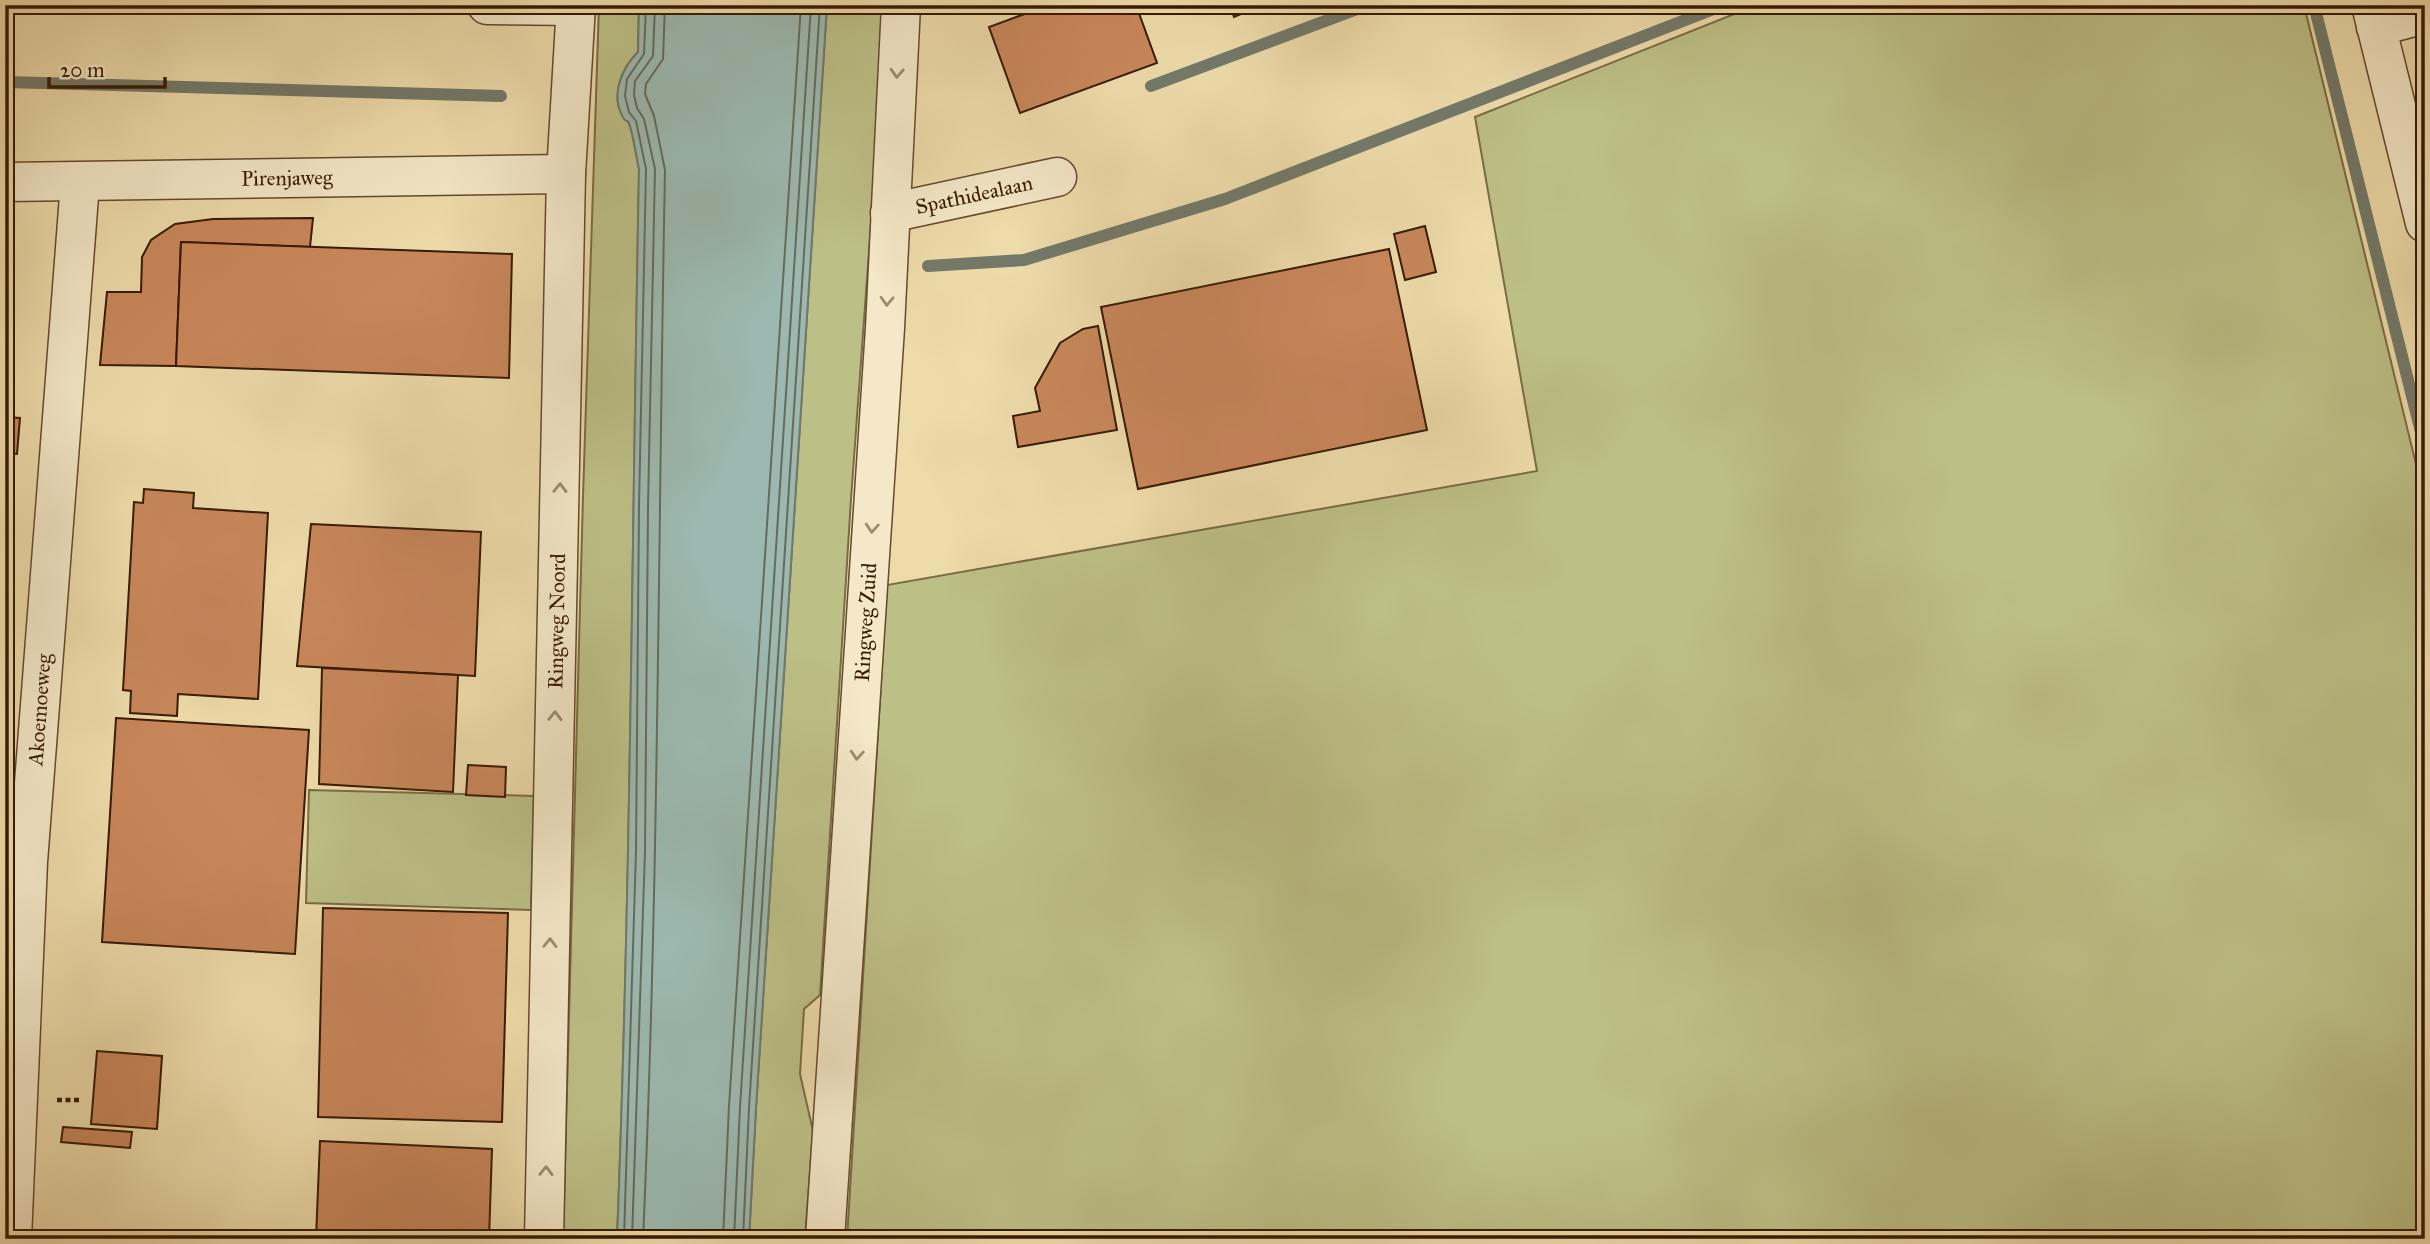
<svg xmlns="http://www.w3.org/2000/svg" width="2430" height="1244" viewBox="0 0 2430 1244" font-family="'IM FELL Great Primer',serif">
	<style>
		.green { fill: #bcbf86; stroke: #7a6c44; stroke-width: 2 }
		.water { fill: #9bb9b0; stroke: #73796a; stroke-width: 2 }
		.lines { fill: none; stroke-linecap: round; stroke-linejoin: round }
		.shore { stroke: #696a59; stroke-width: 2 }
		.stream { stroke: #73796a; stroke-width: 12 }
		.building { fill: #c8875b; stroke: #371a02; stroke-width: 2 }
		.minor-casing { stroke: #654a2c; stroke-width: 41 }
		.path { stroke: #371a02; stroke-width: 4.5; stroke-dasharray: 5 3.5; stroke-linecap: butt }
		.minor { stroke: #f4e8c8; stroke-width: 38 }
		.oneway { stroke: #9f8b6f }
		.labels { text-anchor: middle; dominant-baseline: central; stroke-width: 5; stroke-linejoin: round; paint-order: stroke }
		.street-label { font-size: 21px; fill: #371a02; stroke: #f4e8c8 }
	</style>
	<rect width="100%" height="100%" fill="#eedbaa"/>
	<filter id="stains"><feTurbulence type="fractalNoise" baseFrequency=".00286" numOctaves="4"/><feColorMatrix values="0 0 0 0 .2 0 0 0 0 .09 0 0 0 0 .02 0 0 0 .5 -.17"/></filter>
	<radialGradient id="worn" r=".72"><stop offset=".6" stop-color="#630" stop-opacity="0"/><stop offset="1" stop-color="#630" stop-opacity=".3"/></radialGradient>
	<g class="green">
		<path d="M599 5H639L638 52C622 68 610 95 623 117 629 126 626 116 630 126 634 139 636 155 639 169 632 526 631 882 617 1239H563L583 496Z"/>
		<path d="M827 5H883L876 155 851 499 820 995 804 1009 800 1074 813 1131 805 1239H749L756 1108Z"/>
		<path d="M1757 5H2304L2425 501V1239H847L887 585 1537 471 1475 117Z"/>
		<path d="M309 790 534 796 531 910 306 903Z"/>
	</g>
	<path class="water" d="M639 5H827L756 1108 749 1239H617C631 882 632 526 639 169 636 155 634 139 630 126 626 116 629 126 623 117 610 95 622 68 638 52Z"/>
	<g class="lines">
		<g class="shore">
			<path d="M624 1239 636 851 639 507 646 169 636 121 629 112 625 96 627 79 644 54 646 5"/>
			<path d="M632 1239 645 851 648 507 655 169 644 119 637 108 634 95 635 81 653 56 655 5"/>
			<path d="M643 1239C659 883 658 526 665 170L654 116 645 94 646 84 663 59 665 5"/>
			<path d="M723 1239 729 1106 801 5"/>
			<path d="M734 1239 740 1107 811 5"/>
			<path d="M743 1239 749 1108 820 5"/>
		</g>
		<g class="stream">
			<path d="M2314 5 2425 448"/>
			<path d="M2418 19 2425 46"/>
			<path d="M5 82 501 96"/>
			<path d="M1151 86 1368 5"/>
			<path d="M928 266 1024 260 1225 199 1724 5"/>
		</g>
	</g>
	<g class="building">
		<path d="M1049 5H1136L1157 63 1020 113 989 27Z"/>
		<path d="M1230 5H1263L1234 17Z"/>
		<path d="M313 218 310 247 181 242 176 366 100 365 107 292H141L142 257 151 240 175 224 213 219Z"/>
		<path d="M1425 226 1436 272 1405 280 1394 234Z"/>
		<path d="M181 242 512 254 509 378 176 366Z"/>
		<path d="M1389 249 1427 430 1138 489 1101 307Z"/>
		<path d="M1098 326 1117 430 1018 447 1013 416 1040 411 1035 388 1060 343 1083 329Z"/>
		<path d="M5 347H9L8 410H5Z"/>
		<path d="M5 417 20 418 17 454 5 453Z"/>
		<path d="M144 489 194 493 193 508 268 513 258 699 178 694 177 716 130 713 131 691 123 690 134 502 143 503Z"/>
		<path d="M311 524 481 532 475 676 297 666Z"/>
		<path d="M322 668 458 675 453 792 319 784Z"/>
		<path d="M116 718 309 730 295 954 102 942Z"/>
		<path d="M468 765 506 767 505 797 466 795Z"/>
		<path d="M323 908 508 913 502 1122 318 1117Z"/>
		<path d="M97 1051 162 1056 157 1129 91 1124Z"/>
		<path d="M63 1127 132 1132 130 1148 61 1142Z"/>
		<path d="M320 1141 492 1149 489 1239 316 1238Z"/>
	</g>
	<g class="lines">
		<g class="minor-casing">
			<g id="minor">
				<path d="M487 5 576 6"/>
				<path d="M2371 5 2425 223"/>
				<path d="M2376 27 2425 14"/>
				<path id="s1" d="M5 182 566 174"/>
				<path id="s2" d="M890 213 1057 177"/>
				<path id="s3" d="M12 1239 28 862 80 183"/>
				<path id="s4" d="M544 1239 566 174 576 5"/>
				<path id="s5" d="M825 1239 885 328 901 5"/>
			</g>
		</g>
		<path class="path" d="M57 1100H81"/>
		<use href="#minor" class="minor"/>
	</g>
	<defs><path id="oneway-chevron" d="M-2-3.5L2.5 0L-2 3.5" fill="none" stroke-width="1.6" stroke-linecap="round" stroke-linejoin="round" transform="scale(1.75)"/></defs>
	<g class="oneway">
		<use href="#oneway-chevron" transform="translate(897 73) rotate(93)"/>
		<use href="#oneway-chevron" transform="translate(887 301) rotate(92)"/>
		<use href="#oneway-chevron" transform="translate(560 488) rotate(-89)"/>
		<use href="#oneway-chevron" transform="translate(872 528) rotate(94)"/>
		<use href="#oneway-chevron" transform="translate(555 716) rotate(-89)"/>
		<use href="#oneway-chevron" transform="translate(857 755) rotate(94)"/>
		<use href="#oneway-chevron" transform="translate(550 943) rotate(-89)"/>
		<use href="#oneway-chevron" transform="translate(546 1171) rotate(-89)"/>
	</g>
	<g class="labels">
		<g class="street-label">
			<text stroke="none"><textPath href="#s1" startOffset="282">Pirenjaweg</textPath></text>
			<text stroke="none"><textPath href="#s2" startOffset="86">Spathidealaan</textPath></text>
			<text stroke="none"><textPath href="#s4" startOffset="618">Ringweg Noord</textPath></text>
			<text stroke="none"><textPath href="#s5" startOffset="618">Ringweg Zuid</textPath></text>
			<text stroke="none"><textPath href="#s3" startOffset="530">Akoemoeweg</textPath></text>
		</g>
	</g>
	<rect width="2430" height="1244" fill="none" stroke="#eedbaa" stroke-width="28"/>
	<rect x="7" y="7" width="2416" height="1230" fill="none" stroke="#371a02" stroke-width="3.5"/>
	<rect x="14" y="14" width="2402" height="1216" fill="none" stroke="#371a02" stroke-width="2"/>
	<path d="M49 77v10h116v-10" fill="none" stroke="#371a02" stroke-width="3.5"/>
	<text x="60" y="77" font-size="21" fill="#371a02" stroke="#f4e8c8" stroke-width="5" paint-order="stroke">20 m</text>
	<rect width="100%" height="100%" filter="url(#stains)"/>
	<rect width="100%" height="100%" fill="url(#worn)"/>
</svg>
